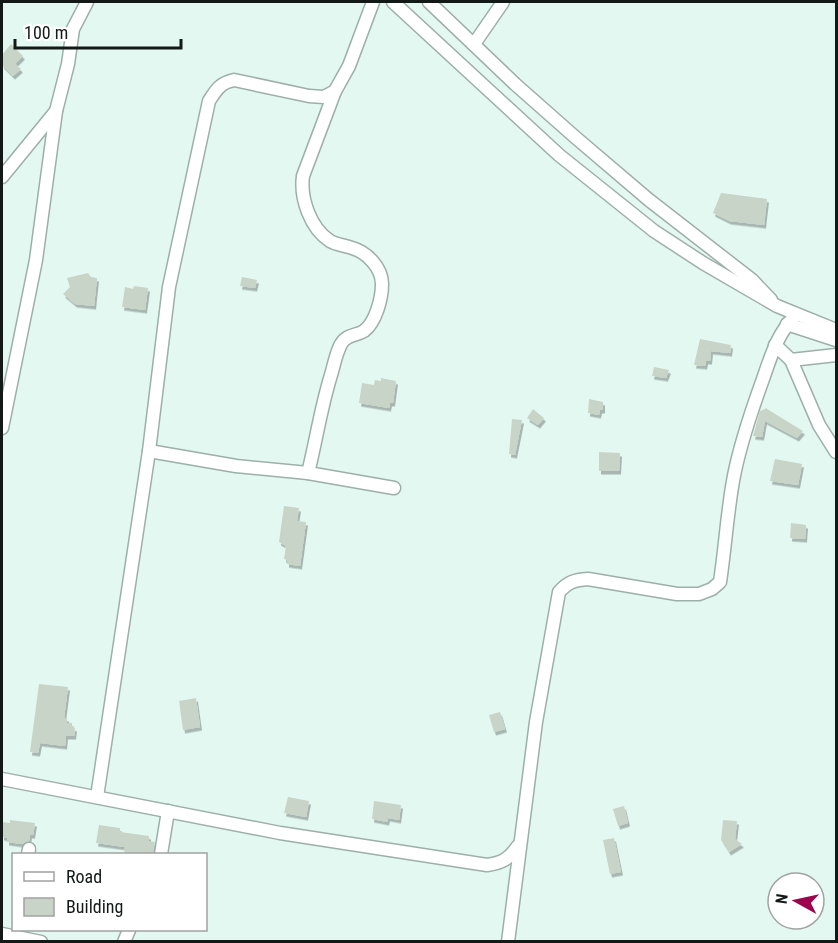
<svg xmlns="http://www.w3.org/2000/svg" width="838" height="943" viewBox="0 0 838 943" font-family="'Roboto Condensed',sans-serif">
	<style>
		.building { fill: #c8d4c7; filter: url(#shadow) }
		.lines { fill: none; stroke-linecap: round; stroke-linejoin: round }
		.minor-casing { stroke: #9dafaa; stroke-width: 15 }
		.minor { stroke: #fff; stroke-width: 12 }
	</style>
	<defs>
		<filter id="shadow"><feDropShadow dx="2" dy="3.5" stdDeviation="0" flood-color="#0004"/></filter>
	</defs>
	<rect width="100%" height="100%" fill="#e4f8f2"/>
	<g class="building">
		<path d="M11 44 23 56 15 64 21 69 13 76 2 65V55Z"/>
		<path d="M721 193 767 199 764 225 729 221 713 213Z"/>
		<path d="M88 273 91 277 97 278 94 306 75 304 63 294 70 287 67 278Z"/>
		<path d="M242 277 257 280 255 288 240 286Z"/>
		<path d="M134 286 148 288 145 310 122 307 125 287 133 289Z"/>
		<path d="M700 339 731 345 730 353 711 351 710 361H706L705 366 694 365Z"/>
		<path d="M654 367 669 370 666 378 652 376Z"/>
		<path d="M381 378 396 381 393 403H390L389 408 359 403 362 383 374 385 375 380 381 381Z"/>
		<path d="M589 399 603 402V410H600L599 415 588 413Z"/>
		<path d="M767 408V409L803 431 797 438 765 421 762 437 753 436 760 411Z"/>
		<path d="M533 409 544 418 538 425 527 418Z"/>
		<path d="M512 419 522 420 515 455 509 454Z"/>
		<path d="M599 452 620 453 619 471H599Z"/>
		<path d="M775 459 802 464 798 485 770 481Z"/>
		<path d="M284 506 299 508 297 521 306 522 300 566 287 564V560L284 559 286 546 279 542Z"/>
		<path d="M791 523 806 525 805 539 790 538Z"/>
		<path d="M39 684 68 687 64 718H67V723H72V727L75 728 74 736H66L65 746 40 743 38 753 30 752Z"/>
		<path d="M196 698 200 727 183 730 179 701Z"/>
		<path d="M500 712 505 729 494 732 489 715Z"/>
		<path d="M288 797 309 801 306 817 284 813Z"/>
		<path d="M374 801 401 805 399 820 388 818 387 822 372 819Z"/>
		<path d="M624 806 628 823 618 826 613 809Z"/>
		<path d="M10 820 35 823 33 835H30L29 841 22 844 7 842V838L2 837V822L10 823Z"/>
		<path d="M723 820 737 821 735 839 742 844 729 852 721 840Z"/>
		<path d="M99 825 120 828V832L149 836V841L155 842 153 855H124L125 847 96 843Z"/>
		<path d="M614 838 621 872 610 874 603 840Z"/>
	</g>
	<g class="lines">
		<g class="minor-casing">
			<g id="minor">
				<path d="M393 2 559 155 654 231 703 263 777 306 836 330"/>
				<path d="M429 2 515 84 575 137 649 200 752 280 771 300"/>
				<path d="M474 44 503 2"/>
				<path d="M2 177 56 111"/>
				<path d="M787 324 836 340"/>
				<path d="M775 345 791 360 819 425 836 452"/>
				<path d="M791 360 836 355"/>
				<path d="M2 428 36 260 56 111 68 64 73 29 87 2"/>
				<path d="M149 451 236 466 308 473 394 488"/>
				<path d="M308 473C316 441 321 407 331 375 334 365 336 353 341 344 347 334 356 336 364 331 376 322 382 298 382 284 382 268 367 252 352 248 344 245 337 245 330 241 310 228 300 198 303 176L335 91"/>
				<path d="M2 779 280 833 487 865C502 863 509 859 518 846"/>
				<path d="M97 797 149 451 169 287 209 101C216 90 220 83 234 80L309 96 324 97 335 91 349 66 373 2"/>
				<path d="M28 854 29 849"/>
				<path d="M161 854 168 811"/>
				<path d="M2 934 41 942"/>
				<path d="M124 942 129 930"/>
				<path d="M508 942 536 722 559 592C568 582 574 580 588 579L677 594H699L712 589 720 582C725 549 727 515 733 481 739 447 751 412 763 379 771 356 778 332 796 315"/>
			</g>
		</g>
		<use href="#minor" class="minor"/>
	</g>
	<rect width="838" height="943" fill="none" stroke="#121917" stroke-width="6"/>
	<rect x="12" y="853" width="195" height="78" fill="#ffffff" stroke="#a0a3a2" stroke-width="1.5"/>
	<rect x="24" y="872" width="30" height="9" fill="#ffffff" stroke="#a0a3a2" stroke-width="1.5"/>
	<text x="66" y="883" font-size="18" fill="#121917">Road</text>
	<rect x="24" y="898" width="30" height="18" fill="#c8d4c7" stroke="#a0a3a2" stroke-width="1.5"/>
	<text x="66" y="913" font-size="18" fill="#121917">Building</text>
	<g transform="translate(796 901) rotate(278)"><circle r="28" fill="#ffffff" stroke="#a0a3a2" stroke-width="1.5"/>
	<path d="M0-4.5L10 22L0 15L-10 22Z" fill="#9d034d"/>
	<text y="-9" font-size="16" font-weight="bold" text-anchor="middle" fill="#121917">N</text>
	</g>
	<path d="M15 39v9h166v-9" fill="none" stroke="#121917" stroke-width="3"/>
	<text x="24" y="39" font-size="18" fill="#121917" stroke="#ffffff" stroke-width="4.5" paint-order="stroke">100 m</text>
</svg>
